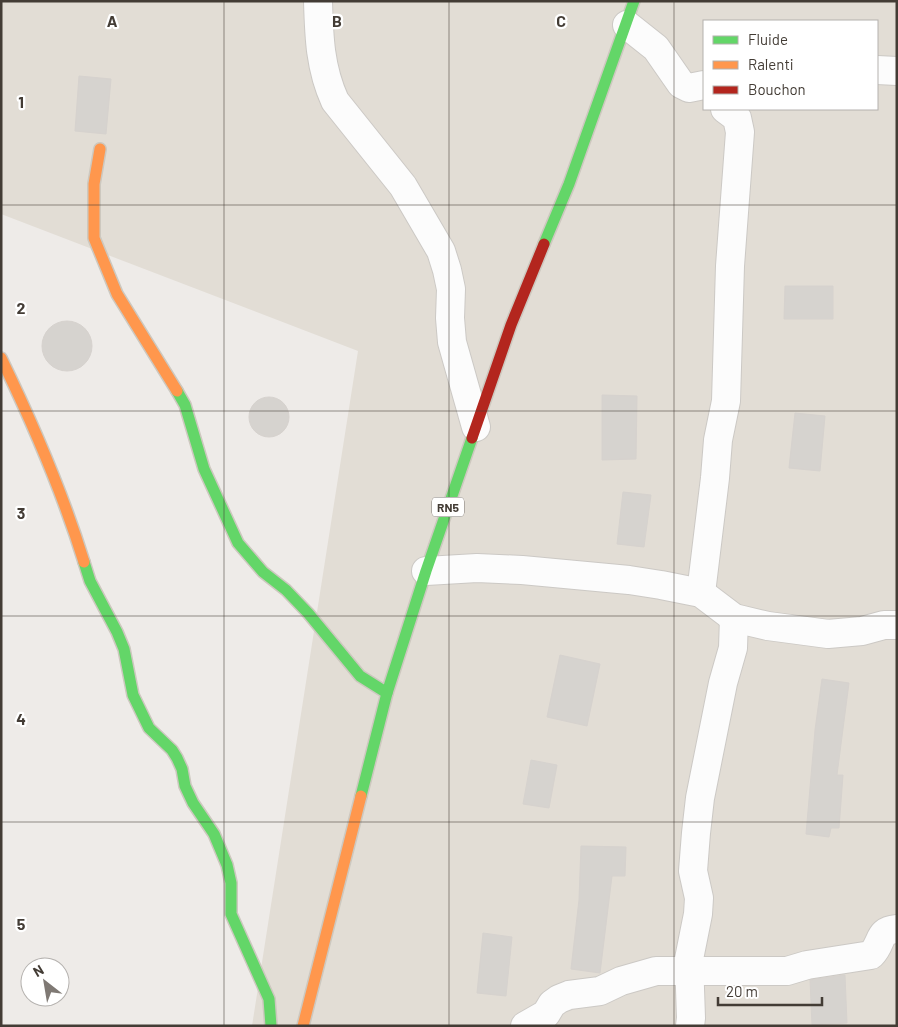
<svg xmlns="http://www.w3.org/2000/svg" width="898" height="1027" viewBox="0 0 898 1027" font-family="Barlow,sans-serif">
	<style>
		.residential { fill: #e2ddd5; fill-rule: evenodd }
		.building { fill: #d6d3cf; stroke: #d6d2ce }
		.lines { fill: none; stroke-linecap: round; stroke-linejoin: round }
		.street-casing { stroke: #ccc9c5; stroke-width: 30 }
		.fast-casing { stroke: #cdc8bf; stroke-width: 14 }
		.slow-casing { stroke: #cdc8bf; stroke-width: 14 }
		.jam-casing { stroke: #cdc8bf; stroke-width: 14 }
		.street { stroke: #fcfcfc; stroke-width: 28 }
		.fast { stroke: #63d668; stroke-width: 11 }
		.slow { stroke: #ff974d; stroke-width: 11 }
		.jam { stroke: #b3261e; stroke-width: 11 }
		.grid { fill: none; stroke: #433c35; stroke-width: 1; stroke-opacity: 0.55 }
		.labels { text-anchor: middle; dominant-baseline: central; stroke-width: 4.5; stroke-linejoin: round; paint-order: stroke }
		.shield { fill: #fff; stroke: #7b7672; stroke-width: 1 }
		.shield-label { font-size: 12px; font-weight: bold; fill: #433c35 }
		.grid-label { font-size: 16px; text-anchor: middle; font-weight: bold; fill: #433c35; stroke: #fff; stroke-width: 4.5; stroke-linejoin: round; paint-order: stroke }
	</style>
	<rect width="100%" height="100%" fill="#eeebe8"/>
	<path class="residential" d="M1 1H897V1026H252L358 351 1 214ZM704 21H877V109H704Z"/>
	<g class="building">
		<path d="M79 76 111 79 106 134 75 131Z"/>
		<path d="M785 286H833V319H784Z"/>
		<circle cx="67" cy="346" r="25"/>
		<path d="M602 395 637 396 636 459 602 460Z"/>
		<circle cx="269" cy="417" r="20"/>
		<path d="M795 413 825 416 820 471 789 468Z"/>
		<path d="M623 492 651 495 644 547 617 544Z"/>
		<path d="M560 655 600 664 587 726 547 717Z"/>
		<path d="M822 679 849 683 837 775H843L839 828H831L829 837 806 834 815 730Z"/>
		<path d="M531 760 557 765 549 808 523 804Z"/>
		<path d="M581 846 626 847 625 876H612L600 973 571 969 579 900Z"/>
		<path d="M483 933 512 937 506 996 477 993Z"/>
		<path d="M845 975 847 1023 812 1025 810 980Z"/>
	</g>
	<g class="lines">
		<g class="street-casing">
			<g id="street">
				<path d="M318 1C319 37 320 68 335 101L403 186 441 251 447 270 451 289 450 318 452 342 476 427"/>
				<path d="M627 25 656 48 681 84 689 88 704 85"/>
				<path d="M877 70 897 71"/>
				<path d="M426 571 477 568 522 570 629 580 661 585 701 593 734 618 768 626 828 634 862 631 884 625H897"/>
				<path d="M701 593 715 478 718 440 726 401 730 266 740 132 737 118 725 109"/>
				<path d="M525 1026 546 1014 552 1004 559 999 569 995 600 991 621 981 656 971H787L807 965 871 955C884 942 876 931 897 929"/>
				<path d="M690 1026 691 1018 689 959 698 914 699 898 693 871 696 833 700 798 723 683 733 648 734 618"/>
			</g>
		</g>
		<g class="fast-casing">
			<g id="fast">
				<path d="M544 244 569 184 634 1"/>
				<path d="M177 391 185 405 204 469 238 543 263 572 286 590 308 613 360 676 387 693"/>
				<path d="M84 562 90 581 117 632 124 649 133 695 149 728 172 750 177 758 182 769 185 786 193 803 214 834 227 865 231 883V914L269 999 271 1026"/>
				<path d="M361 796 387 693 426 571 472 438"/>
			</g>
		</g>
		<g class="slow-casing">
			<g id="slow">
				<path d="M100 149 94 184V238L117 294 177 391"/>
				<path d="M1 358C33 424 62 491 84 562"/>
				<path d="M303 1026 361 796"/>
			</g>
		</g>
		<g class="jam-casing">
			<path id="jam" d="M472 438 511 325 544 244"/>
		</g>
		<use href="#street" class="street"/>
		<use href="#fast" class="fast"/>
		<use href="#slow" class="slow"/>
		<use href="#jam" class="jam"/>
	</g>
	<path class="grid" d="M224 1V1026M449 1V1026M674 1V1026M1 205H897M1 411H897M1 616H897M1 822H897"/>
	<g class="labels">
		<rect class="shield" x="432" y="497.5" width="32" height="19" rx="4"/>
		<g class="shield-label">
			<text x="448" y="507">RN5</text>
		</g>
	</g>
	<g class="grid-label">
		<text x="112" y="27">A</text>
		<text x="337" y="27">B</text>
		<text x="561" y="27">C</text>
		<text x="21" y="108">1</text>
		<text x="21" y="314">2</text>
		<text x="21" y="519">3</text>
		<text x="21" y="725">4</text>
		<text x="21" y="930">5</text>
	</g>
	<rect width="898" height="1027" fill="none" stroke="#433c35" stroke-width="5"/>
	<rect x="703" y="20" width="175" height="90" fill="#ffffff" stroke="#b4b1ae"/>
	<rect x="713" y="36" width="25" height="8" fill="#63d668" stroke="#b4b1ae"/>
	<text x="748" y="45" font-size="15" fill="#433c35">Fluide</text>
	<rect x="713" y="61" width="25" height="8" fill="#ff974d" stroke="#b4b1ae"/>
	<text x="748" y="70" font-size="15" fill="#433c35">Ralenti</text>
	<rect x="713" y="86" width="25" height="8" fill="#b3261e" stroke="#b4b1ae"/>
	<text x="748" y="95" font-size="15" fill="#433c35">Bouchon</text>
	<g transform="translate(45 982) rotate(329)"><circle r="24" fill="#ffffff" stroke="#b4b1ae"/>
	<path d="M0-4L9 19L0 12L-9 19Z" fill="#7f7974"/>
	<text y="-8" font-size="14" font-weight="bold" text-anchor="middle" fill="#433c35">N</text>
	</g>
	<path d="M718 997v8h104v-8" fill="none" stroke="#433c35" stroke-width="2.5"/>
	<text x="726" y="997" font-size="15" fill="#433c35" stroke="#ffffff" stroke-width="4" paint-order="stroke">20 m</text>
</svg>
